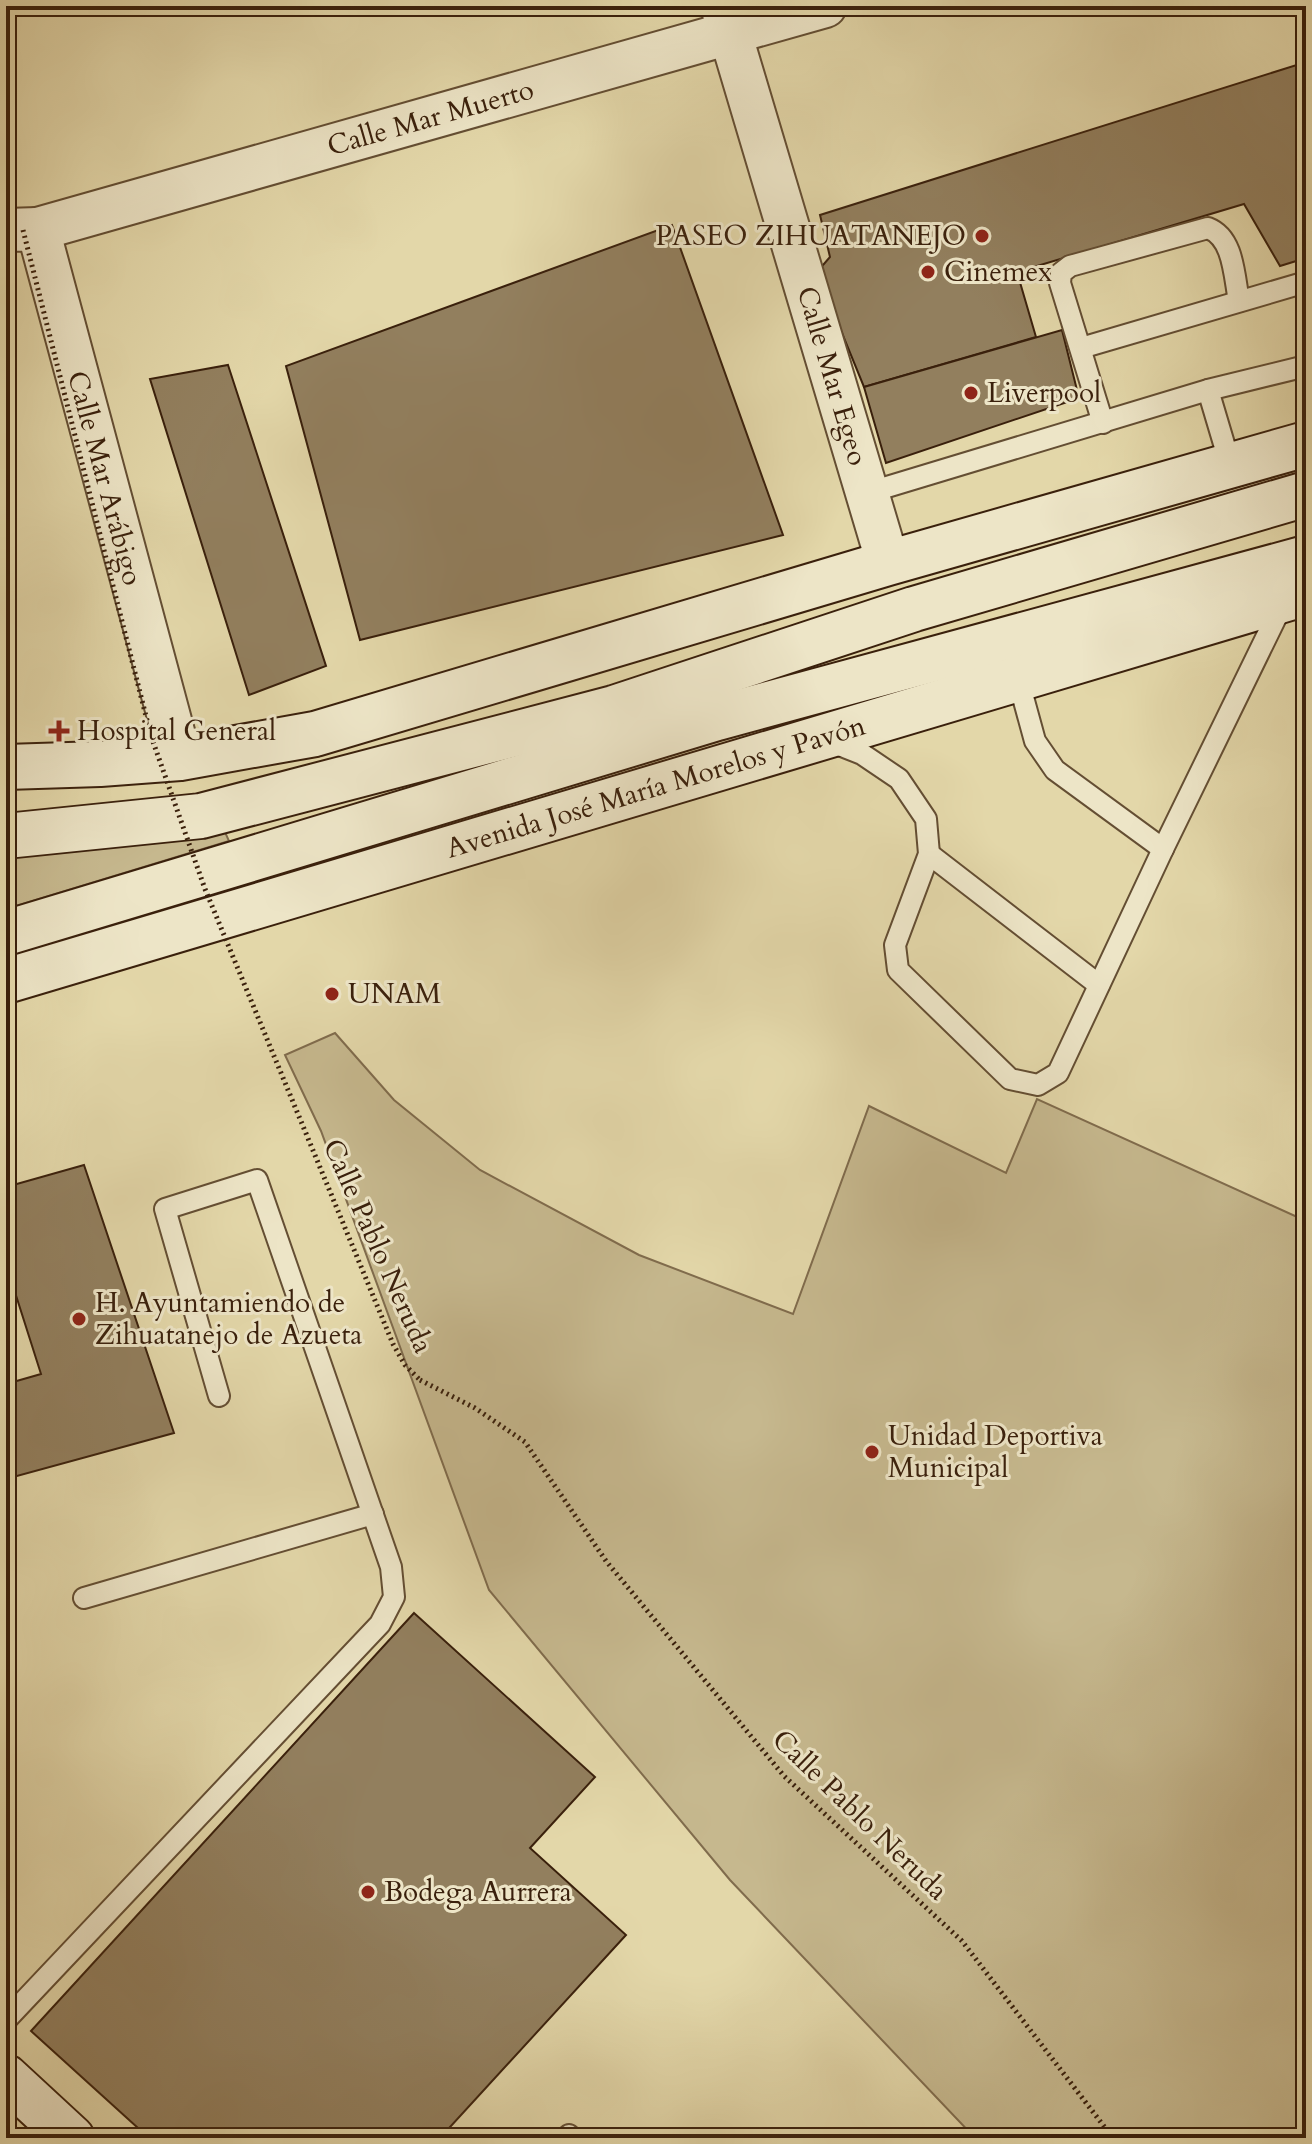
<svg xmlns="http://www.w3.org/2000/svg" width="1312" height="2144" viewBox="0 0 1312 2144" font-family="Cardo,serif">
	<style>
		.green { fill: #c6b88e; stroke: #806c4d; stroke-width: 2 }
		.building { fill: #927f5e; stroke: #3a200c; stroke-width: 2 }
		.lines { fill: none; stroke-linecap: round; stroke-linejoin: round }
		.service-casing { stroke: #644e33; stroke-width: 24 }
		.minor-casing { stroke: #644e33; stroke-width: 46 }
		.secondary-casing { stroke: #3a200c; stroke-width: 48 }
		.path { stroke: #3a200c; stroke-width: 5; stroke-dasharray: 2 4; stroke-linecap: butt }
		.service { stroke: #ede5c7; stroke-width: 20 }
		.minor { stroke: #ede5c7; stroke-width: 42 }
		.secondary { stroke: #ede5c7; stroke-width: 44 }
		.path-bridge { stroke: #3a200c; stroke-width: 5; stroke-dasharray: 2 4; stroke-linecap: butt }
		.poi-dot { fill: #8f2418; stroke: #ede5c7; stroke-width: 3 }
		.labels { text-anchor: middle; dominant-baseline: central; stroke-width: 6; stroke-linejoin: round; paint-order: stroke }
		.street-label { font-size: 28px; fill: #3a200c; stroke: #ede5c7 }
		.poi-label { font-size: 28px; fill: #3a200c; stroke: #ede5c7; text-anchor: start }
	</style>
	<rect width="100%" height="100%" fill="#e3d7a9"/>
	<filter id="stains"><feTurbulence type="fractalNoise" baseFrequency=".0025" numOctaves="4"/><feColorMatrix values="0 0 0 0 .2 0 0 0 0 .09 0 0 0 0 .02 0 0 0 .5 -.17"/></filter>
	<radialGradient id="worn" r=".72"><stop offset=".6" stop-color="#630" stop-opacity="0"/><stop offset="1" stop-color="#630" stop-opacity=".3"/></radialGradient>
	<g class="green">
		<path d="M221 823 229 841 6 909V847Z"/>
		<path d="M335 1033 394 1100 480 1170 639 1255 793 1314 869 1106 1006 1173 1037 1099 1306 1221V2138H975L730 1880 489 1590 321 1131 285 1055Z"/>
	</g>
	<g class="building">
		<path d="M1306 62V258L1280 266 1244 204 1017 272 1036 337 864 387 817 272 830 257 820 215Z"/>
		<path d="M672 225 783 535 360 640 286 366Z"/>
		<path d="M1062 330 1079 398 886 463 864 387Z"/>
		<path d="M228 365 326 666 249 695 150 379Z"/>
		<path d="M84 1165 174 1433 6 1479V1384L41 1374 6 1264V1187Z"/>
		<path d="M414 1613 595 1777 530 1848 626 1935 440 2138H149L31 2031Z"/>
	</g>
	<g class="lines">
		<g class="service-casing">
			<g id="service">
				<path d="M1081 348 1306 282"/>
				<path d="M1208 390 1230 464"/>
				<path d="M1103 423 1060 283 1061 273 1070 266 1208 228C1234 238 1234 276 1239 301"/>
				<path d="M867 493 1208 390 1306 366"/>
				<path d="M1018 679 1035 741 1055 770 1163 849"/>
				<path d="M829 741 862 754 899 779 926 819 929 854 895 945 898 970 1010 1079 1038 1085 1058 1073 1163 849 1283 603"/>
				<path d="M929 854 1099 985"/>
				<path d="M84 1598 373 1514"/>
				<path d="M6 2020 380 1624 394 1597 391 1567 257 1180 165 1209 219 1396"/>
				<path d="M566 2138 569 2135"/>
			</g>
		</g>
		<g class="minor-casing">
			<g id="minor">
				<path id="s1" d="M722 6 888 563"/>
				<path id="s2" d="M38 229 825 6"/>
				<path id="s3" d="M6 230 38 229 180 758"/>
			</g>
		</g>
		<g class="secondary-casing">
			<g id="secondary">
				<path d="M6 767 100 764 180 758 315 734 888 563 1306 444"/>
				<path d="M6 836 201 816 614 708 914 609 1306 494"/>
				<path d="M6 933 717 718 1306 558"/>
				<path id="s4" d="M6 981 1306 593"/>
				<path d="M6 2077 72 2138"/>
			</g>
		</g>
		<path class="path" d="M420 1380 475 1408 525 1442 606 1561 784 1776 962 1941 1113 2138"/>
		<use href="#service" class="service"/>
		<use href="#minor" class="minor"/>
		<use href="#secondary" class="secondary"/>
		<path class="path-bridge" d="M23 230 151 736 205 889 393 1344 405 1365 420 1380"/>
	</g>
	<g class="poi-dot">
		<circle cx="982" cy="236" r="8"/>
		<circle cx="928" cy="272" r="8"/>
		<circle cx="971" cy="393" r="8"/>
		<path d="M55 719h8v8h8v8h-8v8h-8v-8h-8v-8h8z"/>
		<circle cx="332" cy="994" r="8"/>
		<circle cx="79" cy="1319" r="8"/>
		<circle cx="872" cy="1452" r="8"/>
		<circle cx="368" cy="1892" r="8"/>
	</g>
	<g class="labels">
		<g class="street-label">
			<text stroke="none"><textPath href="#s2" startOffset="408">Calle Mar Muerto</textPath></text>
			<text stroke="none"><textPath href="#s1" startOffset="386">Calle Mar Egeo</textPath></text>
			<text stroke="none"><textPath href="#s3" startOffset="290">Calle Mar Arábigo</textPath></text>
			<text stroke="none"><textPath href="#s4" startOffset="678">Avenida José María Morelos y Pavón</textPath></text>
			<text transform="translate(378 1246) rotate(66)">Calle Pablo Neruda</text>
			<text transform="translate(860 1815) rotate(44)">Calle Pablo Neruda</text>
		</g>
		<g class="poi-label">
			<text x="966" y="236" text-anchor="end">PASEO ZIHUATANEJO</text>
			<text x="944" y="272">Cinemex</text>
			<text x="987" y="393">Liverpool</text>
			<text x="77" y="731">Hospital General</text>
			<text x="348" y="994">UNAM</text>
			<text x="95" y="1303">H. Ayuntamiendo de<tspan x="95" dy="32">Zihuatanejo de Azueta</tspan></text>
			<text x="888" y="1436">Unidad Deportiva<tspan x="888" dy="32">Municipal</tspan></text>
			<text x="384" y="1892">Bodega Aurrera</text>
		</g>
	</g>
	<rect width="1312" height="2144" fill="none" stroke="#e3d7a9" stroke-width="32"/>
	<rect x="8" y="8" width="1296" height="2128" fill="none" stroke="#3a200c" stroke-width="4"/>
	<rect x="16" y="16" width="1280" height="2112" fill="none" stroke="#3a200c" stroke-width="2"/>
	<rect width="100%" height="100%" filter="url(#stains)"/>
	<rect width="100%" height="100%" fill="url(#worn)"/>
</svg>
